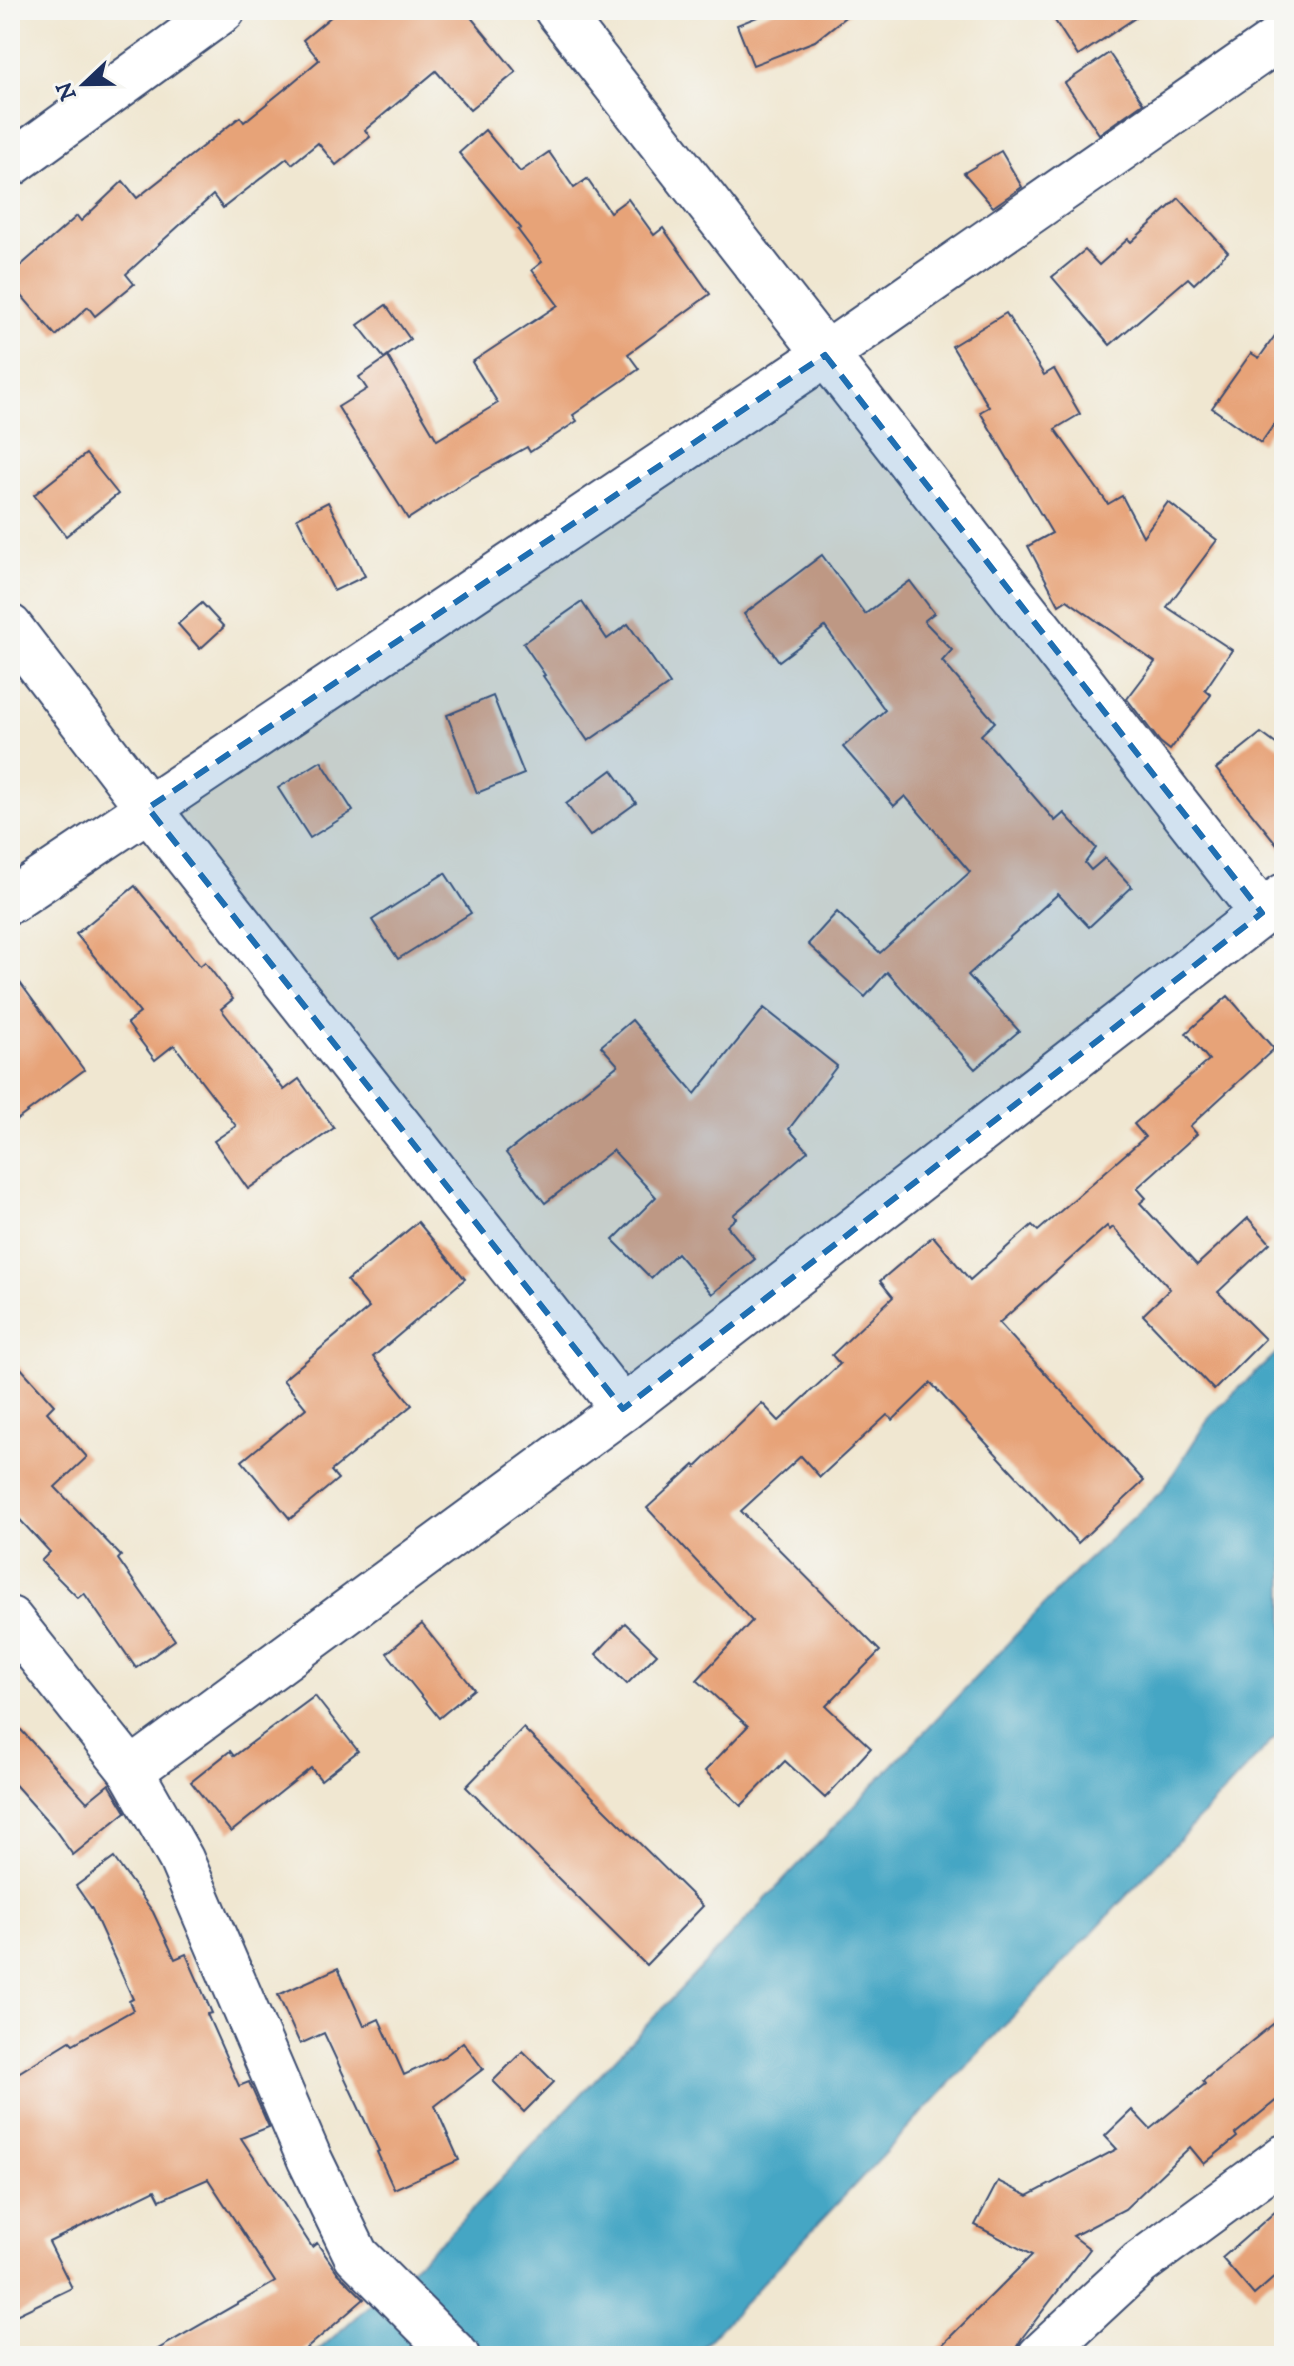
<svg xmlns="http://www.w3.org/2000/svg" width="1294" height="2366" viewBox="0 0 1294 2366" font-family="'IM FELL DW Pica',serif">
	<style>
		.water { fill: #45a6c4; stroke: #306a91; stroke-width: 2 }
		.building { fill: #e7a378 }
		.lines { fill: none; stroke-linecap: round; stroke-linejoin: round }
		.minor-casing { stroke: #3b4b6f; stroke-width: 48 }
		.minor { stroke: #fff; stroke-width: 44 }
		.marked { fill: #1f6fb2; fill-opacity: 0.2; stroke: #1f6fb2; stroke-width: 6; stroke-dasharray: 16 10; stroke-linejoin: round }
	</style>
	<rect width="100%" height="100%" fill="#f6f6f2"/>
	<filter id="ink" filterUnits="userSpaceOnUse"><feTurbulence type="fractalNoise" baseFrequency=".0125" numOctaves="2"/><feDisplacementMap in="SourceGraphic" scale="16" xChannelSelector="R" yChannelSelector="G"/><feConvolveMatrix kernelMatrix="1 2 1 2 8 2 1 2 1" color-interpolation-filters="sRGB"/></filter>
	<filter id="wash" filterUnits="userSpaceOnUse"><feTurbulence type="fractalNoise" baseFrequency=".006" numOctaves="4" result="noise"/><feDisplacementMap in="SourceGraphic" scale="32" xChannelSelector="R" yChannelSelector="G"/><feGaussianBlur stdDeviation="1.8" result="paint"/><feColorMatrix in="noise" values="0 0 0 0 0 0 0 0 0 0 0 0 0 0 0 0 0 1.4 0 .05"/><feComposite in="paint" operator="in"/></filter>
	<g filter="url(#wash)">
		<rect width="100%" height="100%" fill="#f0e7d1"/>
		<path class="water" d="M1284 1346V1728L694 2356H312L447 2236 1080 1567 1163 1490 1211 1415Z"/>
		<g id="blocks">
			<g class="building">
				<path d="M339 10H465L516 72 470 110 436 71 365 130 370 137 336 165 318 143 292 164 287 158 223 208 213 195 126 274 134 284 95 316 88 307 56 336 10 282V275L77 216 81 221 123 181 137 198 240 117 244 122 286 88 319 60 303 40Z"/>
				<path d="M775 10H854L815 41 753 65 737 25Z"/>
				<path d="M1048 10H1147L1078 56Z"/>
				<path d="M1109 53 1143 103 1099 134 1065 83Z"/>
				<path d="M485 130 520 172 549 152 574 188 587 179 610 212 628 199 654 235 663 228 710 294 628 354 639 369 573 415 577 421 530 452 527 447 470 479 408 519 338 407 367 389 359 377 388 357 437 440 498 403 472 362 558 305 532 270 542 262 518 230 521 228 459 153Z"/>
				<path d="M1001 151 1022 187 993 207 964 173Z"/>
				<path d="M1179 198 1228 252 1194 284 1188 278 1110 345 1052 277 1085 250 1099 265 1128 239 1131 242Z"/>
				<path d="M386 305 410 339 384 358 358 325Z"/>
				<path d="M1006 313 1044 375 1054 369 1080 414 1055 429 1108 504 1122 496 1143 536 1168 502 1217 540 1167 607 1232 650 1205 690 1211 695 1170 750 1160 742 1127 699 1155 662 1067 600 1059 605 1028 546 1052 533 980 412 989 407 952 346Z"/>
				<path d="M1284 323V410L1261 443 1212 408 1251 353 1259 358Z"/>
				<path d="M86 454 118 494 66 536 34 495Z"/>
				<path d="M328 502 365 576 334 591 297 518Z"/>
				<path d="M822 555 865 614 910 581 934 613 924 621 952 650 942 661 995 722 981 735 1055 821 1064 813 1096 848 1085 863 1091 870 1105 858 1132 887 1089 927 1058 894 968 975 1019 1031 975 1069 887 972 865 997 808 944 837 912 880 953 970 872 905 796 894 806 843 747 885 710 825 627 779 661 744 614Z"/>
				<path d="M582 602 607 639 628 624 670 684 588 741 543 676 545 675 523 643Z"/>
				<path d="M202 603 224 627 200 649 178 624Z"/>
				<path d="M493 696 524 774 477 793 447 715Z"/>
				<path d="M1261 733 1284 750V853L1216 769Z"/>
				<path d="M321 761 353 811 310 838 278 788Z"/>
				<path d="M612 770 636 803 590 836 566 804Z"/>
				<path d="M445 873 471 913 398 959 372 920Z"/>
				<path d="M135 886 200 966 205 962 233 999 221 1009 284 1090 299 1079 334 1128 248 1189 214 1141 236 1126 174 1045 155 1060 127 1023 140 1013 76 934Z"/>
				<path d="M10 969 84 1070 10 1125Z"/>
				<path d="M1228 996 1274 1049 1190 1126 1197 1134 1137 1188 1146 1198 1140 1203 1197 1265 1248 1218 1270 1243 1218 1292 1265 1339 1214 1390 1143 1315 1170 1289 1113 1227 1110 1230 1107 1226 999 1323 1144 1481 1078 1543 931 1383 893 1420 887 1415 820 1477 801 1456 741 1511 880 1651 826 1706 871 1748 825 1798 785 1761 741 1806 705 1771 748 1726 697 1680 752 1621 647 1508 694 1465 696 1467 762 1403 779 1421 840 1364 832 1355 893 1297 880 1281 933 1236 970 1280 1032 1225 1038 1231 1145 1137 1134 1124 1209 1060 1186 1033Z"/>
				<path d="M764 1008 837 1066 789 1129 808 1151 733 1215 736 1218 727 1226 755 1259 712 1294 677 1253 651 1278 613 1240 656 1197 613 1150 545 1203 506 1153 618 1065 601 1046 632 1020 695 1094Z"/>
				<path d="M418 1222 465 1279 373 1357 412 1405 331 1471 338 1479 290 1519 242 1461 306 1408 283 1380 369 1308 347 1281Z"/>
				<path d="M10 1356 54 1405 47 1412 87 1457 55 1487 121 1556 118 1559 175 1640 136 1668 84 1593 78 1598 41 1561 50 1552 10 1509Z"/>
				<path d="M625 1623 657 1654 627 1684 596 1654Z"/>
				<path d="M422 1624 474 1689 439 1718 387 1653Z"/>
				<path d="M315 1696 358 1751 321 1780 311 1768 231 1832 191 1782 230 1751 234 1756Z"/>
				<path d="M10 1718 87 1802 109 1784 126 1812 73 1855 52 1826 10 1779Z"/>
				<path d="M523 1728 703 1906 646 1965 466 1787Z"/>
				<path d="M114 1858 153 1912 175 1959 186 1954 212 2013 207 2014 239 2086 249 2082 269 2127 241 2138 312 2247 317 2243 338 2273 364 2299 298 2356H146L275 2282 208 2179 160 2200 155 2190 49 2242 72 2288 10 2318V2078L70 2041 73 2044 133 2010 129 2001 133 1999 92 1909 76 1886Z"/>
				<path d="M338 1968 364 2026 379 2019 404 2075 445 2056 463 2042 483 2069 435 2106 459 2160 394 2189 377 2152 379 2151 324 2033 300 2044 278 1995Z"/>
				<path d="M1284 2015V2094L1235 2134 1237 2137 1204 2164 1190 2147 1125 2209 1073 2236 1090 2249 1022 2338 1016 2348V2356H931L1032 2255 975 2225 998 2181 1028 2196 1117 2149 1105 2136 1132 2110 1150 2129 1205 2084 1203 2081Z"/>
				<path d="M523 2051 554 2082 524 2112 493 2081Z"/>
				<path d="M1284 2204V2269L1254 2295 1222 2258Z"/>
			</g>
		</g>
	</g>
	<g filter="url(#ink)">
		<use href="#blocks" fill-opacity="0" stroke="#3b4b6f" stroke-width="2"/>
		<g class="lines">
			<g class="minor-casing">
				<g id="minor">
					<path d="M557 10 1262 913"/>
					<path d="M10 165 223 10"/>
					<path d="M10 627 148 808 623 1409"/>
					<path d="M10 901 825 355 1284 35"/>
					<path d="M10 1619 131 1771 181 1859 310 2160 356 2255 457 2356"/>
					<path d="M131 1771 623 1409 1284 896"/>
					<path d="M1040 2356 1140 2263 1284 2157"/>
				</g>
			</g>
			<use href="#minor" class="minor"/>
		</g>
	</g>
	<path class="marked" d="M825 355 1262 913 623 1409 148 808Z"/>
	<rect width="1294" height="2366" fill="none" stroke="#f6f6f2" stroke-width="40"/>
	<g transform="translate(84 84) rotate(248)" stroke="#f6f6f2" stroke-width="6" paint-order="stroke">
	<path d="M0-6L14 30L0 20L-14 30Z" fill="#1b2f5e"/>
	<text y="-12" font-size="22" font-weight="bold" text-anchor="middle" fill="#1b2f5e">N</text>
	</g>
</svg>
